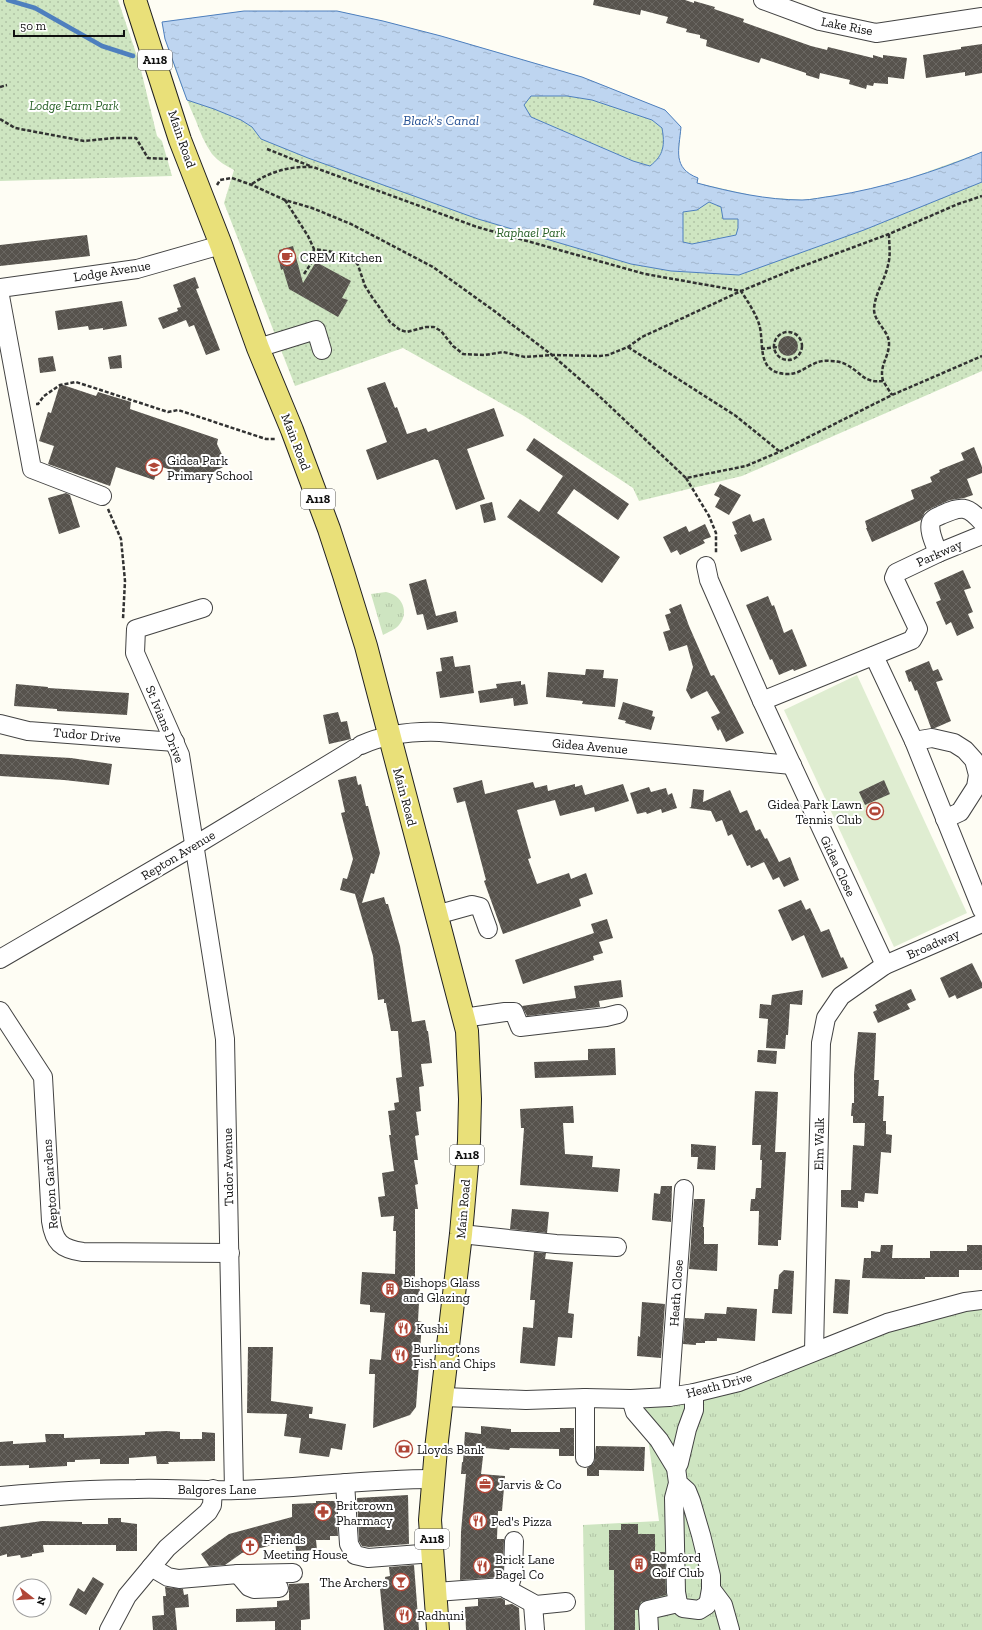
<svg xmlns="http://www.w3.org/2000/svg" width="982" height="1630" viewBox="0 0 982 1630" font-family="'Zilla Slab',serif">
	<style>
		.grass { fill: url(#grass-tufts) }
		.park { fill: url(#park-dots) }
		.pitch { fill: #dfedd1 }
		.water { fill: url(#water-ripples); stroke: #4e7fbe; fill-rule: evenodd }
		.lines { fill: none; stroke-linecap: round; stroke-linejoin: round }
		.stream { stroke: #4e7fbe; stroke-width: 4.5 }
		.building { fill: url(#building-cross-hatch) }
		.minor-casing { stroke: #434343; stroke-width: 20 }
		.major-casing { stroke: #212121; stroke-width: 24 }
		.path { stroke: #323232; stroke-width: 2.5; stroke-dasharray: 4 2; stroke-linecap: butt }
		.minor { stroke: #fff; stroke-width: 18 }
		.major { stroke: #e9e079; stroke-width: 22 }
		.labels { text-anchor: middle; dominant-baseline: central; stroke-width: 4; stroke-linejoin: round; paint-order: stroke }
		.shield { fill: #fff; stroke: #585858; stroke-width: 1 }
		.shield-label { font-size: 12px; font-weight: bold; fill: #101010 }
		.street-label { font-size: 13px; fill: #101010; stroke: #fff }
		.park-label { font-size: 13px; font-style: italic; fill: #296127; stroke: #fff }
		.poi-label { font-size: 13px; fill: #101010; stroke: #fff; text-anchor: start }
		.water-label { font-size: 14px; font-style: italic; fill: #275294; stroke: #fff }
	</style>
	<defs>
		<pattern id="grass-tufts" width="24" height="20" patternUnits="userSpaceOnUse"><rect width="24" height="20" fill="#cee5c1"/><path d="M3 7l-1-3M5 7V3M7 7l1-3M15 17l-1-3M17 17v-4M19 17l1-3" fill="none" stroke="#b0c3a5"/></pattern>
		<pattern id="park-dots" width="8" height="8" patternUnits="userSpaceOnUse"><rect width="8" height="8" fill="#cee5c1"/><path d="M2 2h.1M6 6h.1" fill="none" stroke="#b0c3a5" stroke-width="1.8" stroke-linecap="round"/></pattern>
		<pattern id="water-ripples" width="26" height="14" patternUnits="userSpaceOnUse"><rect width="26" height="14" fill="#bed5f0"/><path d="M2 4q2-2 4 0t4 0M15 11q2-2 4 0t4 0" fill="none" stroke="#a2b6cd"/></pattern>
		<pattern id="building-cross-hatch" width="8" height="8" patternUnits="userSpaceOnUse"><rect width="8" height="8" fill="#57534d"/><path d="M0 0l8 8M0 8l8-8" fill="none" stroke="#6a6762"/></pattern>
	</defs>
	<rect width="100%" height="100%" fill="#fefdf4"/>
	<g class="grass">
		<path d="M386 592C402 595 410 612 399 625 395 630 388 632 383 635L371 594Z"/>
		<path d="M982 1300V1630H585L583 1525 659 1521 643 1399 739 1382Z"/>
	</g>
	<g class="park">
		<path d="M0 0H118L139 62 157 136 162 141 172 176 0 181Z"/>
		<path d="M244 11H337L383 21 441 36 582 77 665 110 681 127 678 160C682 170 688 174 698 178L697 183 760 197 803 200 851 193 899 182 982 152V371L742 476 639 501 633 488 524 416 403 348 295 386 224 203 234 170C226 166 218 161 212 154 205 144 200 132 196 121 182 89 169 56 162 22Z"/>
	</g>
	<path class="pitch" d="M857 675 967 913 894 947 784 710Z"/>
	<path class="water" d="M244 11H337L383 21 441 36 582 77 665 110 681 127C679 150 672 168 698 178L697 183C731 192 767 200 802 200 812 200 823 197 833 196 883 188 935 172 982 152V182L864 230 739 275 671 271 631 264 478 219 308 158 261 139 252 127 241 120 214 109 187 100 165 39 162 22ZM531 96H567L592 100 652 120 662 128C665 145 664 155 650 166L633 161 531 117 524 105ZM709 202 721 207 723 219H738V228L736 235 692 244 683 242V212L697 210Z"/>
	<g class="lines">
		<path class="stream" d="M8 0 35 8 102 46 133 56"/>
	</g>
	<g class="building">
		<path d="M594 0H685L694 3V1L715 7 714 9 744 19 743 22 811 46 827 50 828 47 873 58V55L883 58V55L907 58 904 79 888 77V84L874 83 873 86 867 85 866 89 849 84 850 80 820 73 819 79 806 75V73L761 58 759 63 706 46 707 40 700 38V35L686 32 687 29 666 23 668 17 641 10 640 15 593 5Z"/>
		<path d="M982 44V73L965 76V72L926 78 923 55 961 49V47Z"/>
		<path d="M87 235 90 256 0 266V245Z"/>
		<path d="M293 246 303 283 316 262 351 281 342 298 348 300 338 317 289 289 283 269 281 270 278 256 280 255 279 250Z"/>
		<path d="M195 277 199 288 196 289 220 350 206 355 194 325 189 327 186 320 163 329 158 318 178 311 177 308 181 307 173 285Z"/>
		<path d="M122 301 127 326 103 330V328L89 330 88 326 58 330 55 311Z"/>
		<circle cx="788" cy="346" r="10"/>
		<path d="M121 355 122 368 110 369 108 357Z"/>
		<path d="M53 356 56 371 40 373 38 358Z"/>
		<path d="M385 382 395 408 397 407 407 434 426 428 428 432 494 408 504 436 467 449 485 499 456 510 438 460H436L435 459 377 480 366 450 387 442 367 388Z"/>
		<path d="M60 384 96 396 98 392 131 402 130 409 218 439 217 444 227 465 206 476 205 481 159 466 154 480 116 467 110 486 48 464 54 446 39 441 48 412 51 413Z"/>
		<path d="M534 438 629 504 618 520 574 489 557 513 620 557 602 583 507 517 520 499 539 512 563 476 526 450Z"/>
		<path d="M974 447 982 467V473L967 479 973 495 964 498 950 500 932 508 925 512 921 520 872 542 866 528H867L865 521 914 499 911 490 932 482 930 477 940 472 939 470 964 460 961 453Z"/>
		<path d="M720 484 741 495 729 515 715 507 720 498 714 495Z"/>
		<path d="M66 493 70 495 80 527 59 534 48 498Z"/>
		<path d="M492 502 496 520 484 523 480 505Z"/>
		<path d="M750 514 753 522 764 518 772 540 741 552 734 535 737 534 732 522Z"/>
		<path d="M705 524 711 537 703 540 705 543 680 555 677 550 671 553 663 537 686 526 689 532Z"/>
		<path d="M963 570 971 588 964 590 973 612 968 614 974 628 957 636 951 622 946 625 936 602 941 600 934 583Z"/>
		<path d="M426 579 436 616 456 611 458 622 427 630 423 614 417 615 409 584Z"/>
		<path d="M768 596 772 606 774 605 784 633 792 629 807 666 794 671 793 669 779 675 772 659 770 660 746 605Z"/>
		<path d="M681 604 689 626 711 676 714 675 744 733 726 742 720 729 718 731 711 717 720 713 707 691 691 699 686 690 693 667 687 645 669 651 663 632 670 630 665 615 671 613 669 609Z"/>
		<path d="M453 656 455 667 470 665 474 693 440 698 436 672 442 671 440 658Z"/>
		<path d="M929 661 933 671 938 669 943 680 936 682 951 721 935 728H931L917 690 915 691 911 681 909 682 905 671Z"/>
		<path d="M586 669 604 670 603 678 618 679 615 707 582 704 583 701 546 697 548 672 585 675Z"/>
		<path d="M521 681V685L525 684 528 704 514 706 513 698 480 703 478 691 497 688 496 684Z"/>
		<path d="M16 684 48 687V688L129 693 127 715 57 711V709L14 706Z"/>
		<path d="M623 702 653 711 652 716 655 717 651 730 625 723 626 721 618 719Z"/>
		<path d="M338 712 341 722 347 721 351 739 329 744 323 715Z"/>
		<path d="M0 754 71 758 112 764 109 785 64 780 0 776Z"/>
		<path d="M356 776 358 785 361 784 366 806H368L380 853 374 874 371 873 362 903 384 897 386 904H388L400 946 412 1022 425 1020 427 1031H428L432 1063 421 1064 424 1086 419 1087 421 1111 416 1112 419 1135 415 1136 418 1160H414L418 1184 415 1185 418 1209H415V1284H420L418 1321 422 1322 416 1407 410 1415 373 1428 375 1374H369L370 1359 381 1360 385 1313 370 1312V1305L360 1304 362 1272 395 1274 396 1231H393L394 1216 381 1217 378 1197 385 1196 382 1173 394 1171 389 1135H391L388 1111 395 1110 394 1103 399 1102 396 1078 402 1077 398 1031H391L386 1003H384V999L378 1000 373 956 355 894 340 890 343 878 347 879 353 859 341 813 345 812 338 780Z"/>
		<path d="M482 780 485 794 533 782 535 788 547 785 548 791 575 784V787L582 785 585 795 623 784 629 801 595 812 594 807 560 816 555 800 517 810 531 858 528 859 537 884 569 873 571 879 586 873 593 894 579 899 581 906 503 934 484 881 486 880 465 801 457 803 453 788Z"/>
		<path d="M884 780 890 794 865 805 859 792Z"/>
		<path d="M649 787 651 792 666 788 668 795 672 793 677 808 662 813 661 809 647 814 646 812 637 814 630 793Z"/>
		<path d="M693 789 704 790 703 802 730 790 740 813 747 810 756 831 760 829 765 839 767 838 779 862 790 857 799 880 784 887 779 877 773 880 764 862 751 868 750 865 747 866 732 834 728 836 722 820 716 822 711 811 689 808 691 807Z"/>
		<path d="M801 900 806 910 810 908 821 932 829 929 841 958 843 957 848 968 822 978 804 935 792 941 778 910Z"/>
		<path d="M607 919 613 938 599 942 603 953 593 956 594 960 523 984 515 960 594 933 591 924Z"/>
		<path d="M972 963 982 983V988L957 999 955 995 949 998 940 978Z"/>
		<path d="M621 980 623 997 599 1001 600 1007 527 1016 522 1006 576 998 574 986Z"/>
		<path d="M911 989 916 1000 907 1004 910 1009 878 1023 873 1012 877 1010 875 1005Z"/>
		<path d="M803 990 802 1005 790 1004 788 1035H786L785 1049 766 1048 768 1019 759 1018 760 1004 771 1005 772 995Z"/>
		<path d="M858 1032 876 1033 874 1080H879L878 1096H884L883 1121H886V1134L892 1135 891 1153 881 1152 878 1194 865 1193 864 1202 858 1201V1208L841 1207V1190H851L853 1145 864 1146 865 1123H853V1116H851L852 1103H854V1074Z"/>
		<path d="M615 1048 616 1075 535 1078 534 1062 588 1060V1049Z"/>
		<path d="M758 1050 777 1051 776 1064 757 1062Z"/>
		<path d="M755 1091 778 1092 775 1152H786L781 1240H778V1246L758 1245 759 1211H750L751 1199H755L756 1188H761L762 1160H760L761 1145H752Z"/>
		<path d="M573 1106 574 1123H563L565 1154 593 1156 592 1167 620 1169 618 1192 520 1185 524 1128H521L520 1109Z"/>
		<path d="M691 1144 716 1146 715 1170 697 1169 698 1157H691Z"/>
		<path d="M661 1186H672L671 1222 652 1220 654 1193 660 1194Z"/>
		<path d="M694 1199H705L703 1227H704V1244H718L717 1271 689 1269Z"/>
		<path d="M512 1209 549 1212 547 1233 510 1229Z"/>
		<path d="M881 1245H893L892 1258H930V1251H967V1245H982V1270H959V1277H925V1279H900L862 1278 864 1258H871V1251L880 1252Z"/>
		<path d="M534 1252 546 1253 545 1259 573 1262 568 1313 574 1314 572 1338 558 1337 555 1366 520 1363 523 1327 533 1328 535 1300H530Z"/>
		<path d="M784 1270 794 1271 792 1314 772 1313 774 1289H778L779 1275Z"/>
		<path d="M835 1279 850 1280 848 1314 833 1313Z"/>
		<path d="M642 1302 665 1304 661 1358 637 1356 638 1336 640 1337Z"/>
		<path d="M727 1307 757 1309 755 1341 717 1338V1341H705V1343H696V1345L683 1344 685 1318 704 1319 705 1313 726 1314Z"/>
		<path d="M248 1347H273L271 1401 313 1407 312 1414H309V1418L346 1424 342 1450 331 1448 329 1457 299 1453 301 1438 284 1436 287 1414 247 1413Z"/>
		<path d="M481 1426 511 1429V1432H560V1428H574V1456H559V1449L510 1448 509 1450 484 1448 481 1474 505 1476 502 1511H498L497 1539H504L503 1572 501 1577 460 1580 461 1532 466 1474H461L462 1462H463L465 1432 481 1434Z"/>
		<path d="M167 1431 180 1432V1439H202V1432L215 1433V1461L168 1462 169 1464H157L156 1456 129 1458V1464H100V1459L75 1460V1462H67V1466L29 1468V1465L0 1466V1442L13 1441V1444L46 1442 45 1434H64V1438L145 1435V1432Z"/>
		<path d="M596 1446 645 1447 644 1471 599 1470V1476H587V1468L594 1463Z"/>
		<path d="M408 1495 409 1544 369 1547 362 1546 359 1541 357 1498Z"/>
		<path d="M316 1501H336L338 1536H330V1540H316L317 1550 296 1551 295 1539 242 1553 225 1565 209 1566 201 1554 229 1534 292 1517V1504L316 1503Z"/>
		<path d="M108 1518H121V1522L137 1524V1551H116V1545H43L44 1552 32 1554V1556L21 1558 20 1555 7 1557V1554L0 1556V1527L42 1521 82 1522V1524H108Z"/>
		<path d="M621 1524H638V1534H655V1552H665L666 1595 641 1602 638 1610H635V1630H614V1570H609V1530H621Z"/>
		<path d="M414 1565 419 1630H384L380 1588 386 1587 385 1577 390 1576 389 1567Z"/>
		<path d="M93 1577 104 1584 86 1615 69 1605 78 1588 84 1592Z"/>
		<path d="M309 1583 310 1619 301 1620V1630H275V1621L236 1622V1609L277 1607V1601L289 1600V1584Z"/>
		<path d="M165 1587 183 1589 184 1595 188 1594 189 1607 175 1608 177 1630H153L152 1616 164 1615 163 1596H166Z"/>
		<path d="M501 1598 505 1600V1605L512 1604 519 1608 520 1630H466L465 1607 478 1606V1599Z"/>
	</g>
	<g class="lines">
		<g class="minor-casing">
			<g id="minor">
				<path d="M763 0 820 21 876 33 982 17"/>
				<path d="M0 288 137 269 221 245"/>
				<path d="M0 296 32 469 102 496"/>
				<path d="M258 348 316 330 322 350"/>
				<path d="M938 553C935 544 928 531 931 522 933 518 937 517 941 515 961 506 967 505 982 522"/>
				<path d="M706 566 709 580 762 701"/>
				<path d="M203 608 136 629 135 653 180 755 225 1039 234 1490"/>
				<path d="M874 656 914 741 932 738 954 743 965 750 974 760 978 775 976 787 960 812 945 819"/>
				<path d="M0 724 28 731 175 742"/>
				<path d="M914 741 982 910"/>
				<path d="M361 745C386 734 412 731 440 732L792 765"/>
				<path d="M436 915 472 905 480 907 488 929"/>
				<path d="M0 959 194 846 354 749"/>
				<path d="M885 965 762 701 912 640 918 629 894 578 896 573 938 553 982 535"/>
				<path d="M0 1011 43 1077 51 1221C54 1242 61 1249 83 1252L230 1253"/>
				<path d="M463 1018 505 1012H514L520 1027 606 1017 618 1014"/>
				<path d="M461 1234 556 1244 617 1247"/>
				<path d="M814 1351 821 1043 826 1018 841 996 885 965 982 923"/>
				<path d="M443 1397 526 1400 585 1398 631 1399 669 1397 694 1393 739 1382 887 1323 965 1302 982 1300"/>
				<path d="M669 1397 684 1189"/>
				<path d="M585 1398V1458"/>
				<path d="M631 1399 635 1412 659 1440 676 1468 678 1483 674 1498 676 1592 678 1603 683 1608 699 1610 707 1605 709 1600 711 1589V1576L701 1535 691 1501 687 1491 678 1483"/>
				<path d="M676 1468 679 1463 687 1429 694 1410V1393"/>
				<path d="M345 1483 349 1544 355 1555 368 1558 434 1553"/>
				<path d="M0 1496C45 1492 91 1489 136 1489 170 1488 203 1491 237 1490 302 1488 368 1479 434 1479"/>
				<path d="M151 1567 168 1577 179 1579 238 1574 293 1573"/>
				<path d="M238 1574 249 1587 254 1589 279 1588"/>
				<path d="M711 1589 723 1605 730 1630"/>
				<path d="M508 1590 513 1574 514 1541"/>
				<path d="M436 1592 503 1587 536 1605 566 1602"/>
				<path d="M533 1604 535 1630"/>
				<path d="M109 1630 127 1596 167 1548 208 1512 212 1505 213 1489"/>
				<path d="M649 1630 648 1610 678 1603"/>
			</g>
		</g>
		<g class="major-casing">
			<path id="major" d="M135 0 180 140 221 245 258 348 292 430 329 529 344 575 366 646 467 1031 470 1099 469 1141 461 1234 436 1449 430 1520 438 1630"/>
		</g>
		<g class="path">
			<path d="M0 87 7 85"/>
			<path d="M0 119 15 128 84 141 114 138H136L148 158 168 159"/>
			<path d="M267 149 310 166"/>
			<path d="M252 184C271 171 290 166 313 167L477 227 645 274 741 291C748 302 755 312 759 324 765 343 755 373 787 374 803 375 813 358 830 361 836 361 842 362 847 365 862 373 863 383 883 381L892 395"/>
			<path d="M217 185 220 180 232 178 252 185 285 200 312 208 351 224 433 267 493 310 552 355 598 395 686 478 746 466 779 452 892 395 982 356"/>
			<path d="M285 200 308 236 314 249 333 252 353 259 358 265 365 286 372 297 390 322 400 330 407 332 426 327H434L441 331 453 346 463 354 485 355 503 352 525 357 552 355 600 356 608 355 628 347 642 337 741 291 792 270 889 234 958 204 982 196"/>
			<path d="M304 274 312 262 314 249"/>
			<circle cx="788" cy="346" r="14"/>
			<path d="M628 347 736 416 779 451"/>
			<path d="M761 349 778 347"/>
			<path d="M883 381C879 366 888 359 889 345 890 331 874 323 874 309 875 293 885 280 888 265 891 255 889 244 889 234"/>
			<path d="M36 404H38L44 396 60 385 76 382 168 412 178 410 266 439H276"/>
			<path d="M686 478 709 516 716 533V554"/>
			<path d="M108 509 121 539 125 581 123 619"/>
		</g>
		<use href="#minor" class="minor"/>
		<use href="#major" class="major"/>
	</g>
	<defs>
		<g id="cafe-ring" transform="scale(0.9)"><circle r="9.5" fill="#fff" stroke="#b04637" stroke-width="1.5"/><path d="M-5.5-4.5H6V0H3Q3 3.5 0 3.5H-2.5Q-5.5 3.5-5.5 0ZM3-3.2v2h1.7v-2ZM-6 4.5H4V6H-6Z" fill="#b04637"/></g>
		<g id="school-ring" transform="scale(0.9)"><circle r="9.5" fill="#fff" stroke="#b04637" stroke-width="1.5"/><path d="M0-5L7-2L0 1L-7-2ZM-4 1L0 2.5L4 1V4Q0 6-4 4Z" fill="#b04637"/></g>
		<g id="stadium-ring" transform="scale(0.9)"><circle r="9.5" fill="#fff" stroke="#b04637" stroke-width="1.5"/><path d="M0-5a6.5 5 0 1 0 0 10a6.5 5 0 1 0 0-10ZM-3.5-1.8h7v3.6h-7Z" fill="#b04637"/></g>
		<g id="building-ring" transform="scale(0.9)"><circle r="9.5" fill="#fff" stroke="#b04637" stroke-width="1.5"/><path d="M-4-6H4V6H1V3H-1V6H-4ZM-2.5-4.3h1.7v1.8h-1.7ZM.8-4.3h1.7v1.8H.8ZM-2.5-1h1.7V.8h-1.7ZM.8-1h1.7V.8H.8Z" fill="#b04637"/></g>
		<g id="restaurant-ring" transform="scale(0.9)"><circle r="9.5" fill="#fff" stroke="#b04637" stroke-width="1.5"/><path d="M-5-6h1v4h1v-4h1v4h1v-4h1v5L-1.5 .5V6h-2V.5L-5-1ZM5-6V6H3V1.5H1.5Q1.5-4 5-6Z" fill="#b04637"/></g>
		<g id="bank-ring" transform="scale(0.9)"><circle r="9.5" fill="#fff" stroke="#b04637" stroke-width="1.5"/><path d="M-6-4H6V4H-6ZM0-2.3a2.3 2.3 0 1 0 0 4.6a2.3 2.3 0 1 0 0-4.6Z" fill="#b04637"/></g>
		<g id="office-ring" transform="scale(0.9)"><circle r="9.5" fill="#fff" stroke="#b04637" stroke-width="1.5"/><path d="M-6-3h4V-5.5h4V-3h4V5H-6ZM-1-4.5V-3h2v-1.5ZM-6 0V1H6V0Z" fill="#b04637"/></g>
		<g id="pharmacy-ring" transform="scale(0.9)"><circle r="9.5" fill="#fff" stroke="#b04637" stroke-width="1.5"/><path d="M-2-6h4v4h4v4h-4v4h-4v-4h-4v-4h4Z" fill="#b04637"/></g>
		<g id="church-ring" transform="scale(0.9)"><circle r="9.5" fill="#fff" stroke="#b04637" stroke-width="1.5"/><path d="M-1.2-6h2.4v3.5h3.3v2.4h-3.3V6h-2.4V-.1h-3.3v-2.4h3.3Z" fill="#b04637"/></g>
		<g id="bar-ring" transform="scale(0.9)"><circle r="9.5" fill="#fff" stroke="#b04637" stroke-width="1.5"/><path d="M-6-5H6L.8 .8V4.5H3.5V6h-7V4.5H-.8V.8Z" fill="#b04637"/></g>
	</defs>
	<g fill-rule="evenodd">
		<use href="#cafe-ring" x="287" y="257"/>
		<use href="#school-ring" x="154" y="467"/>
		<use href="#stadium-ring" x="875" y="811"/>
		<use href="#building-ring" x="390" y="1289"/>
		<use href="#restaurant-ring" x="403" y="1328"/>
		<use href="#restaurant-ring" x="400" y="1355"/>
		<use href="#bank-ring" x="404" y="1449"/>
		<use href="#office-ring" x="485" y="1484"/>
		<use href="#pharmacy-ring" x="323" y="1512"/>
		<use href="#restaurant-ring" x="478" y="1521"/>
		<use href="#church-ring" x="250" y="1546"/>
		<use href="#building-ring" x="639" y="1564"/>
		<use href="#restaurant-ring" x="482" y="1566"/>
		<use href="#bar-ring" x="401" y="1582"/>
		<use href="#restaurant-ring" x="404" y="1615"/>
	</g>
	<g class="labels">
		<g class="shield">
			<rect x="138" y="50" width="34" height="20" rx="3"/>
			<rect x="301" y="489" width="34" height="20" rx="3"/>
			<rect x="450" y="1145" width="34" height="20" rx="3"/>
			<rect x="415" y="1529" width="34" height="20" rx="3"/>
		</g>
		<g class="shield-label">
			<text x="155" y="60">A118</text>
			<text x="318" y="499">A118</text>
			<text x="467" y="1155">A118</text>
			<text x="432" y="1539">A118</text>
		</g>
		<g class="street-label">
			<text transform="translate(847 26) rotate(11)">Lake Rise</text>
			<text transform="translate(182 139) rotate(71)">Main Road</text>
			<text transform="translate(112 271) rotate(-9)">Lodge Avenue</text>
			<text transform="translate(296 442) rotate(69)">Main Road</text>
			<text transform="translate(939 553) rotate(-24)">Parkway</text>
			<text transform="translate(165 724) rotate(68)">St Ivians Drive</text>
			<text transform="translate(87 735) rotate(5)">Tudor Drive</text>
			<text transform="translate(590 746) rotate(5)">Gidea Avenue</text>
			<text transform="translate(405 797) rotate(75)">Main Road</text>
			<text transform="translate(178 855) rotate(-31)">Repton Avenue</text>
			<text transform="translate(838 866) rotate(65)">Gidea Close</text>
			<text transform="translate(933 944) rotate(-24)">Broadway</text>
			<text transform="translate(819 1144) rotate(-89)">Elm Walk</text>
			<text transform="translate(228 1167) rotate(-91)">Tudor Avenue</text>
			<text transform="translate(50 1184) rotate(-94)">Repton Gardens</text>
			<text transform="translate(463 1209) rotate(-85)">Main Road</text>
			<text transform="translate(676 1293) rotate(-86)">Heath Close</text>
			<text transform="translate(719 1385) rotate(-15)">Heath Drive</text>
			<text x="217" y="1489">Balgores Lane</text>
		</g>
		<g class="park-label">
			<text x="74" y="105">Lodge Farm Park</text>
			<text x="531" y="232">Raphael Park</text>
		</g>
		<g class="poi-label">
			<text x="300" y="257">CREM Kitchen</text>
			<text x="167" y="460">Gidea Park<tspan x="167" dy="15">Primary School</tspan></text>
			<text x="862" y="804" text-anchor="end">Gidea Park Lawn<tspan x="862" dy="15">Tennis Club</tspan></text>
			<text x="403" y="1282">Bishops Glass<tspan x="403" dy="15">and Glazing</tspan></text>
			<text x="416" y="1328">Kushi</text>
			<text x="413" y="1348">Burlingtons<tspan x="413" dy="15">Fish and Chips</tspan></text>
			<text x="417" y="1449">Lloyds Bank</text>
			<text x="498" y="1484">Jarvis &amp; Co</text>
			<text x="336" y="1505">Britcrown<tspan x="336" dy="15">Pharmacy</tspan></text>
			<text x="491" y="1521">Ped's Pizza</text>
			<text x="263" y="1539">Friends<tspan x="263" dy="15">Meeting House</tspan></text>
			<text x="652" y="1557">Romford<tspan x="652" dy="15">Golf Club</tspan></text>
			<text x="495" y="1559">Brick Lane<tspan x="495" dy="15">Bagel Co</tspan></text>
			<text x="388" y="1582" text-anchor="end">The Archers</text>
			<text x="417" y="1615">Radhuni</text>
		</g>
		<g class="water-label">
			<text x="441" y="120">Black's Canal</text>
		</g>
	</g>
	<g transform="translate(32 1598) rotate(107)"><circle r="19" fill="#ffffff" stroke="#9f9f9f"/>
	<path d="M0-3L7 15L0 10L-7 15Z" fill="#b04637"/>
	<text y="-6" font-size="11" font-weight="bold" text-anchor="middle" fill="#101010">N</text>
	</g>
	<path d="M14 30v6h110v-6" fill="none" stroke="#101010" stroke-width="2"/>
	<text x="20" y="30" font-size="12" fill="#101010" stroke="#ffffff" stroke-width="3" paint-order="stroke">50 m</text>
</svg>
